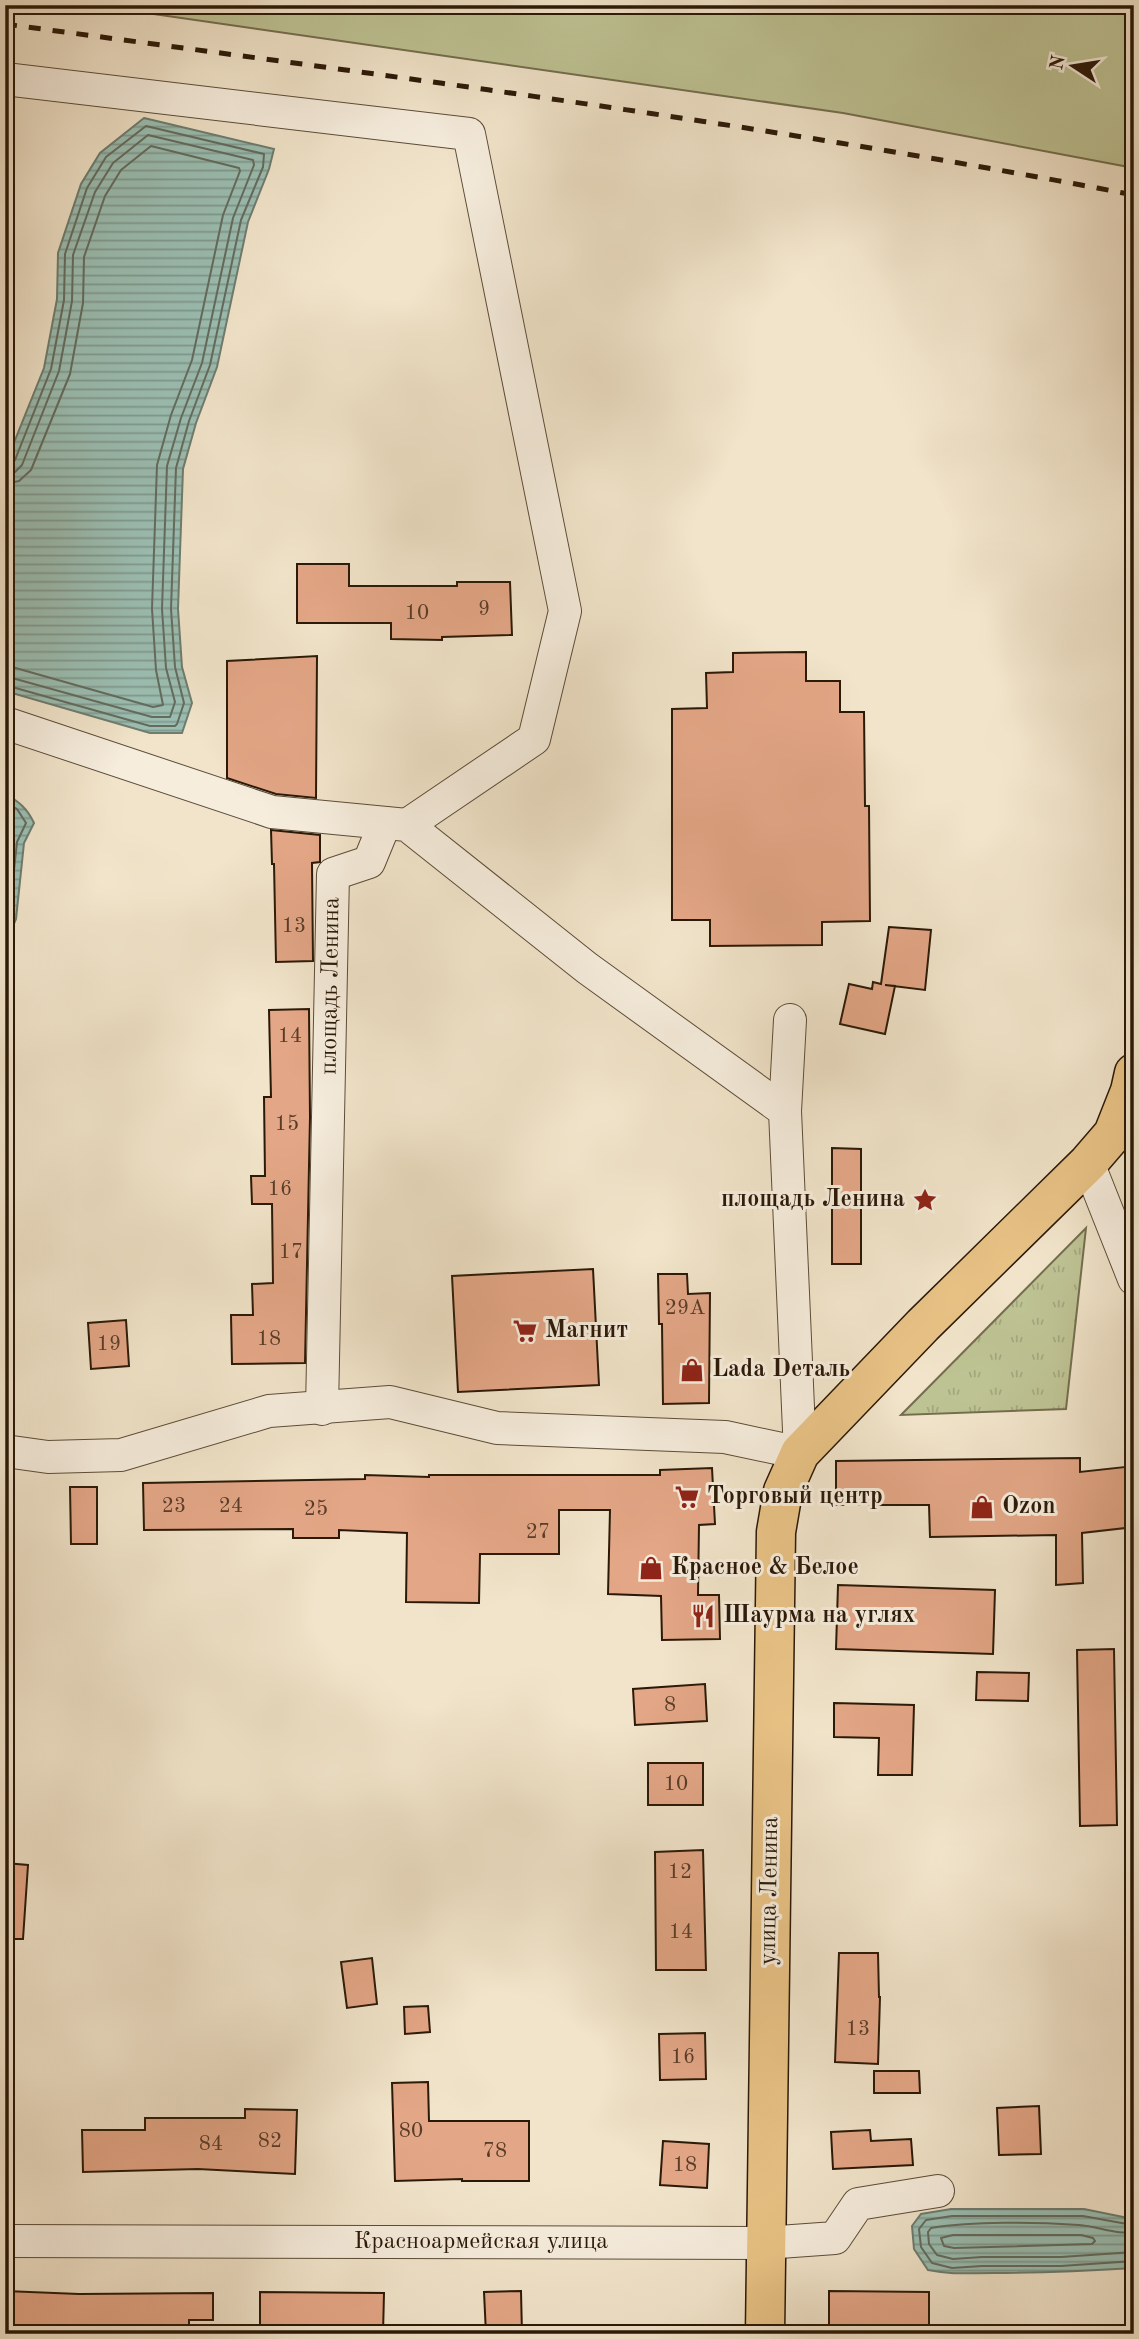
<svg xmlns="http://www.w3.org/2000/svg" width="1139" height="2339" viewBox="0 0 1139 2339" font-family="'Old Standard TT',serif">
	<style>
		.grass { fill: #bec394; stroke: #746e4e; stroke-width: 2 }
		.park { fill: url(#park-tufts); stroke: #746e4e; stroke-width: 2 }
		.water { fill: url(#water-rules); stroke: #6e7d6f; stroke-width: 2 }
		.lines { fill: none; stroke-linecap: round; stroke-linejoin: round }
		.shore { stroke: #636c5e; stroke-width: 2 }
		.building { fill: #e3a686; stroke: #2b1908; stroke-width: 2 }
		.minor-casing { stroke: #5c4c38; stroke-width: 34 }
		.major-casing { stroke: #2b1908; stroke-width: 41 }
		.minor { stroke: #f6eddd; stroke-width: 32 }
		.major { stroke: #e8c285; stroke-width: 38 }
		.rail { stroke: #2b1908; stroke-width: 5; stroke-dasharray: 12 12; stroke-linecap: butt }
		.labels { text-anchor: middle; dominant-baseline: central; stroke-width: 6; stroke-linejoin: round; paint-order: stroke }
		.number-label { font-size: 21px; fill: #593c28 }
		.street-label { font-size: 24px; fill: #2b1908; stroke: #f6eddd }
		.poi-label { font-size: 24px; font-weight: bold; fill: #2b1908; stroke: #f6eddd; text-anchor: start }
	</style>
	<defs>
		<pattern id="park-tufts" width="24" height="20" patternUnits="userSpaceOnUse" patternTransform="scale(1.75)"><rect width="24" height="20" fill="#bec394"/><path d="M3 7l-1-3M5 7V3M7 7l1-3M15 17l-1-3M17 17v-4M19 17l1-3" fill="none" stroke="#a3a77e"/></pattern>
		<pattern id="water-rules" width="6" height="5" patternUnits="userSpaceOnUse" patternTransform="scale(1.75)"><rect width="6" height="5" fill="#9bbfb3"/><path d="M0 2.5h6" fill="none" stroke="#7f9a90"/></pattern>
	</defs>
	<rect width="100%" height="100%" fill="#f1e4ca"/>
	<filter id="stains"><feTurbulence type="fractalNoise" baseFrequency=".00286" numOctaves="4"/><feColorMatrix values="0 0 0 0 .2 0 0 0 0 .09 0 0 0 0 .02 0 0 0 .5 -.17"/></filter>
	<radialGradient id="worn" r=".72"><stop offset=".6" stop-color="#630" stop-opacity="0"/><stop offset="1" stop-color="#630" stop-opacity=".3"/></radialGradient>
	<path class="grass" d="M91 5H1134V168L843 113Z"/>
	<path class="park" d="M1086 1228 1066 1409 901 1415Z"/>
	<g class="water">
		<path d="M144 118 274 149 269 169 248 222 217 367 196 423 183 469 178 609 182 667 192 703 182 733H150L5 691V465L44 368 57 299 58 253 81 184 100 153Z"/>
		<path d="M5 793C19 802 27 808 34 823L24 843 16 919 5 945Z"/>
		<path d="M951 2209H1084L1128 2218 1134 2216V2268C1087 2271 1040 2273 993 2273 967 2273 954 2275 928 2270L914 2249 912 2226 921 2214Z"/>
	</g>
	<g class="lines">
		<g class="shore">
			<path d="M5 465 11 464 15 460 51 369 64 300 65 254 87 188 106 157 146 126 264 154 263 167 241 220 210 365 189 421 176 468 171 609 175 667 184 703 177 724 175 726H150L5 685"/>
			<path d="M5 473 15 472 22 465 59 371 72 301 73 255 95 192 113 163 148 135 253 160 254 165 233 218 202 363 181 418 167 466 162 609 166 668 175 702 170 717H152L5 676"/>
			<path d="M5 484 19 481 31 470 70 374 83 303 84 257 105 196 121 170 151 146 239 168 240 171 223 215 192 360 171 415 157 465 152 609 156 670 163 705 153 707 5 665"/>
			<path d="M5 802 17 809 26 823 17 842 9 917 5 927"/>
			<path d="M1134 2223 1127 2224 1083 2216H952L926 2220 919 2229 921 2247 932 2263 952 2268 982 2266H1061L1134 2261"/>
			<path d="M1134 2232C1116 2235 1097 2226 1079 2225 1035 2222 974 2221 931 2228L928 2232 929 2244 937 2255 953 2259 982 2257H1061L1134 2252"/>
			<path d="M953 2235H1081L1093 2238 1095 2241 1092 2244 954 2248 944 2246 941 2238Z"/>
		</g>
	</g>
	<g class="building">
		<path d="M297 564H349V586H457V582H510L512 635 442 637V640L391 639V623H297Z"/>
		<path d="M806 652V681H840V712H864L865 806H869L870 921 822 922V945L710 946V920H672V709L707 708 706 673 733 672V653Z"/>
		<path d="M317 656 316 798 276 794 227 778V661Z"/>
		<path d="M271 830 320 835V862L312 863 313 961 276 962 274 864H272Z"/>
		<path d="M889 927 931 930 925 990 885 985 895 986 885 1034 840 1024 849 984 872 989 873 982 881 984Z"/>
		<path d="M309 1009 310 1117 305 1363 232 1364 231 1315H253L252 1284 273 1283 272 1204H252L251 1176H265L264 1097H271L269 1010Z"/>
		<path d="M832 1148 861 1149V1264H832Z"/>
		<path d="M593 1269 599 1385 458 1392 452 1276Z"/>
		<path d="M658 1274H687L688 1294 710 1293 709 1403 663 1404 662 1324H659Z"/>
		<path d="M126 1320 129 1366 91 1369 88 1323Z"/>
		<path d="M1080 1458V1472L1134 1466V1527L1082 1533 1083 1583 1056 1585V1535L930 1537 929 1505H836V1461Z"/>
		<path d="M712 1468 715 1524 699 1525 698 1595H719L720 1639 662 1640 661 1596 608 1594 610 1510H559V1554H480L479 1603 406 1602 407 1533 339 1530V1538H293V1529L144 1530 143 1483 365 1479V1475L429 1477V1475H660V1470Z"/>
		<path d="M70 1487H97V1544H71Z"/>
		<path d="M838 1585 995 1590 993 1654 836 1649Z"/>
		<path d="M1114 1649 1117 1825 1080 1826 1077 1650Z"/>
		<path d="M977 1672 1029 1673 1028 1701 976 1700Z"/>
		<path d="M705 1684 707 1721 635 1725 633 1689Z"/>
		<path d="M834 1703 914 1705 912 1775H878L879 1738 834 1737Z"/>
		<rect x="648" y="1763" width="55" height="42"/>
		<path d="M703 1850 706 1970H656L655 1852Z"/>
		<path d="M5 1863 28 1865 23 1939H5Z"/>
		<path d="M839 1953H878L879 1997H880L878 2064 835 2062Z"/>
		<path d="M372 1958 377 2004 347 2008 341 1962Z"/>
		<path d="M428 2006 430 2032 405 2034 404 2007Z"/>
		<path d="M705 2033 706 2079 660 2080 659 2034Z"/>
		<path d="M874 2071H919L920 2093H874Z"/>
		<path d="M428 2082 429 2121H529V2181H462V2179L395 2181 392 2083Z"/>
		<path d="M1039 2106 1041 2154 999 2155 997 2108Z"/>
		<path d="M245 2109 297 2110 295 2174 198 2169 83 2172 82 2130H145V2118H245Z"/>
		<path d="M870 2130 871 2141 911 2139 913 2165 833 2169 831 2132Z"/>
		<path d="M663 2141 709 2144 707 2188 660 2185Z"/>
		<path d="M5 2291 79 2294 213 2293V2320H189V2334H5Z"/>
		<path d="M521 2291 522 2334H486L484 2292Z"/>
		<path d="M829 2291 929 2292V2334H829Z"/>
		<path d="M260 2292 384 2293 383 2334H260Z"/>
	</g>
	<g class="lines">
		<g class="minor-casing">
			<g id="minor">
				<path d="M5 79 469 134 565 611 534 739 407 825"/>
				<path d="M5 723 272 812 407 825 587 968 785 1111 800 1453 725 1437 497 1428 390 1402 269 1411 121 1455 48 1457 5 1451"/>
				<path d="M785 1111 790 1020"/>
				<path d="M1088 1163 1134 1279"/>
				<path d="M322 1409 333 874 369 862 385 823"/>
				<path d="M5 2241 765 2243 835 2238 858 2204 938 2191"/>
			</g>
		</g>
		<g class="major-casing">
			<path id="major" d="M765 2334 776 1532 783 1491 800 1453 923 1325 1088 1163 1113 1134 1130 1091 1134 1073"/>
		</g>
		<use href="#minor" class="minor"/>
		<use href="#major" class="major"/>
		<path class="rail" d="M5 24C382 75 760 123 1134 195"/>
	</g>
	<defs>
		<g id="sight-bare" transform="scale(1.89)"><path d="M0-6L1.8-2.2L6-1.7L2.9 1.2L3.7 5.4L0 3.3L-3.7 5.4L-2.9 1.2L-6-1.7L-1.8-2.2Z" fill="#8f2418" stroke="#f6eddd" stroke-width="2.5" paint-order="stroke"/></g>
		<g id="supermarket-bare" transform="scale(1.89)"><path d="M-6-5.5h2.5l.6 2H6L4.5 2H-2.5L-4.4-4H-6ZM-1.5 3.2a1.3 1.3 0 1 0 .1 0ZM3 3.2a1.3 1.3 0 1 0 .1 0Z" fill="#8f2418" stroke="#f6eddd" stroke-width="2.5" paint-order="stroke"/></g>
		<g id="shop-bare" transform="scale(1.89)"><path d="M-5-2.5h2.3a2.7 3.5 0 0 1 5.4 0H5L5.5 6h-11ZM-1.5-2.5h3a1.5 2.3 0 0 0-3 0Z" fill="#8f2418" stroke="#f6eddd" stroke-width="2.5" paint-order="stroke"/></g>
		<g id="restaurant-bare" transform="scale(1.89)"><path d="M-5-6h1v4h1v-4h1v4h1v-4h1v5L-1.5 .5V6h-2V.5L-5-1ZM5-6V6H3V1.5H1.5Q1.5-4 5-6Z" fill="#8f2418" stroke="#f6eddd" stroke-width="2.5" paint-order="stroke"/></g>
	</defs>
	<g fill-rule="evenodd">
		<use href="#sight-bare" x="925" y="1200"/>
		<use href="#supermarket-bare" x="525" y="1331"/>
		<use href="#shop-bare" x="692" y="1370"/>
		<use href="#supermarket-bare" x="687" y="1497"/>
		<use href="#shop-bare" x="982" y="1507"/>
		<use href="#shop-bare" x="651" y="1568"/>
		<use href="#restaurant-bare" x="703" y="1616"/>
	</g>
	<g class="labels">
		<g class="number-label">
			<text x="484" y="609">9</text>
			<text x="417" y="613">10</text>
			<text x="294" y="926">13</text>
			<text x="290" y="1036">14</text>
			<text x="287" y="1124">15</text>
			<text x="280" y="1189">16</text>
			<text x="291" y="1252">17</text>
			<text x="685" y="1308">29А</text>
			<text x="269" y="1339">18</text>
			<text x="109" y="1344">19</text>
			<text x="174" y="1506">23</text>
			<text x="231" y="1506">24</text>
			<text x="316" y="1509">25</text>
			<text x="538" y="1532">27</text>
			<text x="670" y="1705">8</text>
			<text x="676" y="1784">10</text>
			<text x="680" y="1872">12</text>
			<text x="681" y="1932">14</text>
			<text x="858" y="2029">13</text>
			<text x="683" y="2057">16</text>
			<text x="411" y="2131">80</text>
			<text x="270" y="2141">82</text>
			<text x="211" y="2144">84</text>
			<text x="495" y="2151">78</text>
			<text x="685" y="2165">18</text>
		</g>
		<g class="street-label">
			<text transform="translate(331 986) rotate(-89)">площадь Ленина</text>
			<text transform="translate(770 1891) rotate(-89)">улица Ленина</text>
			<text x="481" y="2242">Красноармейская улица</text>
		</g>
		<g class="poi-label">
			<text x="905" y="1200" text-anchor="end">площадь Ленина</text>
			<text x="545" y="1331">Магнит</text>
			<text x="712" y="1370">Lada Dеталь</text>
			<text x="707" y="1497">Торговый центр</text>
			<text x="1002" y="1507">Ozon</text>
			<text x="671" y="1568">Красное &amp; Белое</text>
			<text x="723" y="1616">Шаурма на углях</text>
		</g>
	</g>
	<rect width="1139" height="2339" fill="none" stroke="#f1e4ca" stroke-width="28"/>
	<rect x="7" y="7" width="1125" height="2325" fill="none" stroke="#2b1908" stroke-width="3.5"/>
	<rect x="14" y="14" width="1111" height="2311" fill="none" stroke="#2b1908" stroke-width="2"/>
	<g transform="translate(1073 66) rotate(282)" stroke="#f6eddd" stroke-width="5" paint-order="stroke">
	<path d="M0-5L12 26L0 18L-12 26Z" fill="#2b1908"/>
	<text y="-10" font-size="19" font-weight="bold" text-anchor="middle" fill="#2b1908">N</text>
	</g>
	<rect width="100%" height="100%" filter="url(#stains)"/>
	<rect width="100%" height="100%" fill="url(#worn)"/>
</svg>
